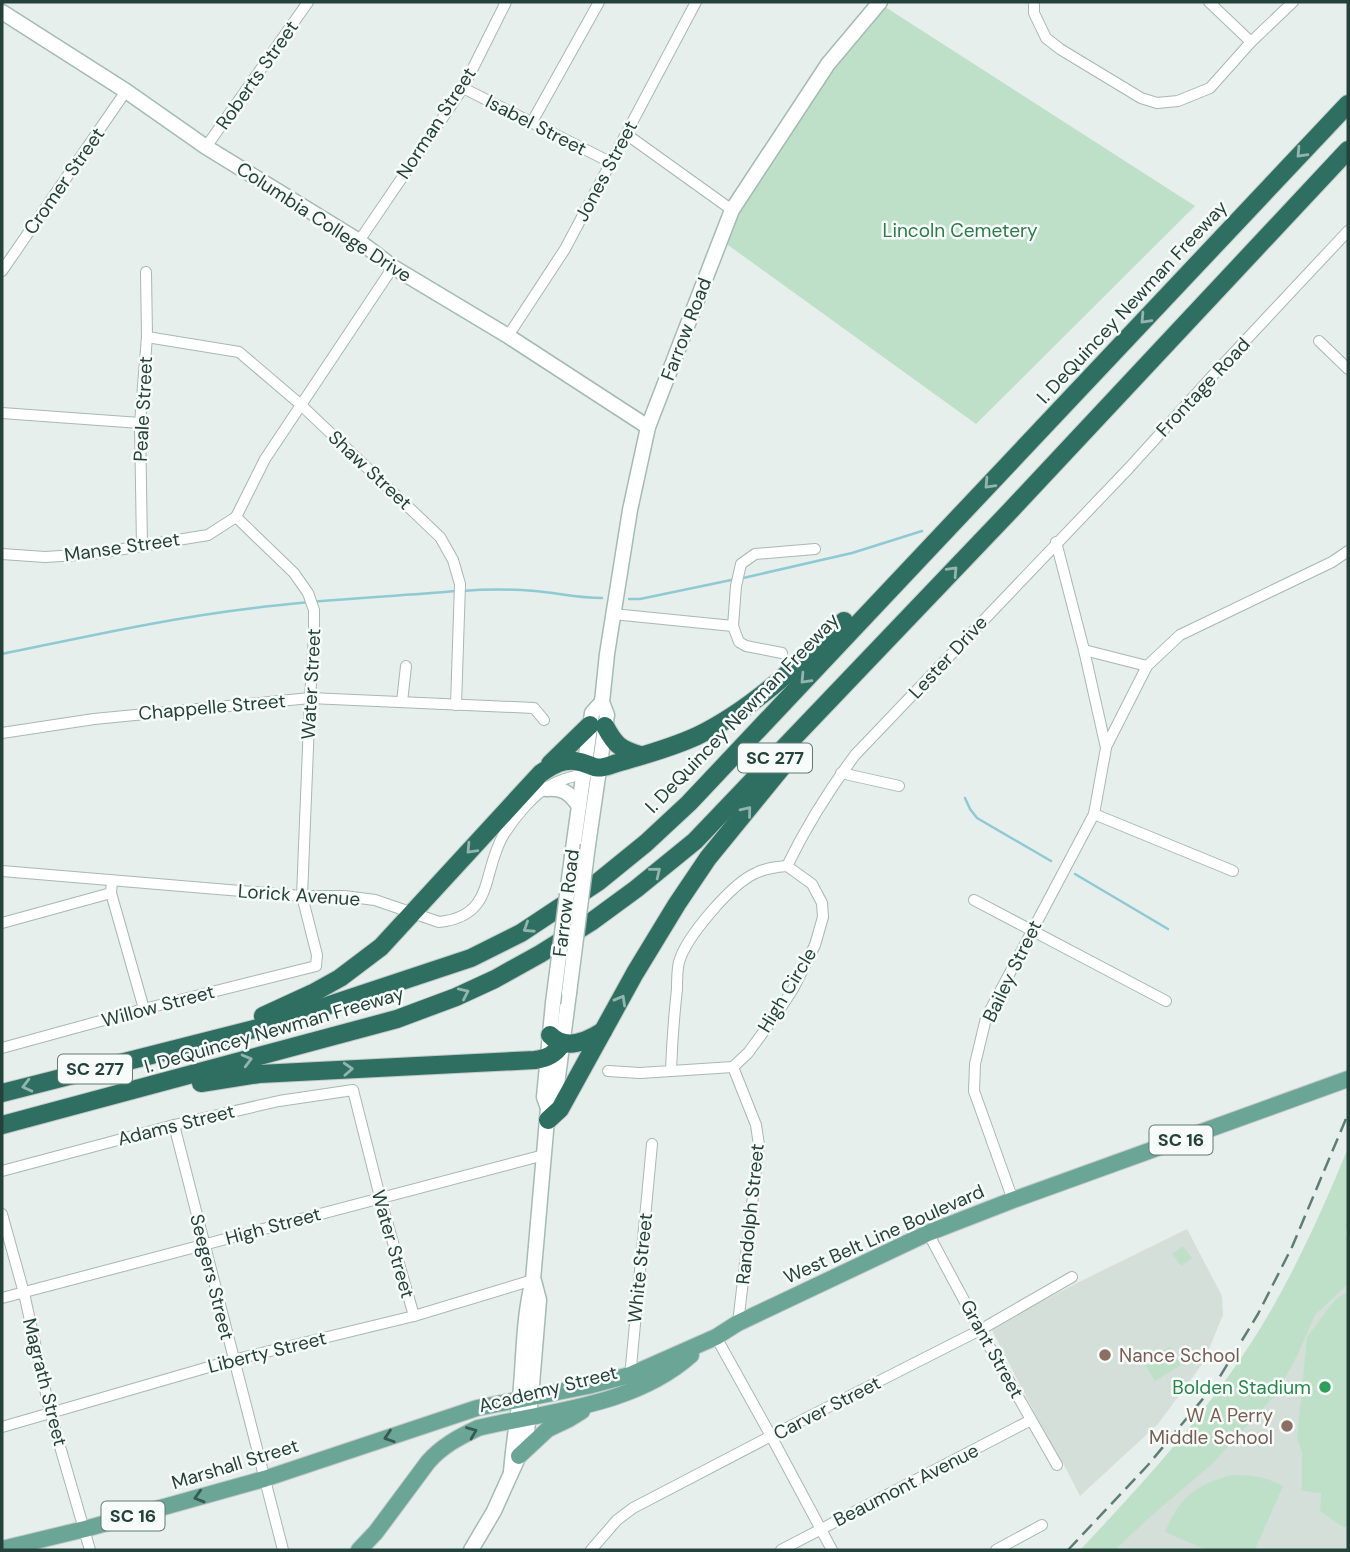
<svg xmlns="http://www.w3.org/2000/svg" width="1350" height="1552" viewBox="0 0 1350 1552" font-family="'DM Sans',sans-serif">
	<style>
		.built { fill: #d4dfda }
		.green { fill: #bfe0c8 }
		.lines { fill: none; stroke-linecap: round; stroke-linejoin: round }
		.stream { stroke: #8ec9d4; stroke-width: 2.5 }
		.street-casing { stroke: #a8b8b2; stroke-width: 12 }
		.secondary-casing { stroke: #a4bbb3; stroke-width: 17 }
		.primary-casing { stroke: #c2cac8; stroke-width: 18 }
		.highway-casing { stroke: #c2cac8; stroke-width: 20 }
		.street { stroke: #fff; stroke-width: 10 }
		.secondary { stroke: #fff; stroke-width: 14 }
		.primary { stroke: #6aa596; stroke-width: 16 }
		.highway { stroke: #2f6f62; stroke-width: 18 }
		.rail { stroke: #5f7d75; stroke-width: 2.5; stroke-dasharray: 14 7; stroke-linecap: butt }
		.secondary-bridge-casing { stroke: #a4bbb3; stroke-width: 17; stroke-linecap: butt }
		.secondary-bridge { stroke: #fff; stroke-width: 14 }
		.oneway { stroke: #93b5ae }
		.oneway2 { stroke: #365b51 }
		.education-dot { fill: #8d6e63; stroke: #f7fbf9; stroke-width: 2.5 }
		.leisure-dot { fill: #2e9e5b; stroke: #f7fbf9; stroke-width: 2.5 }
		.labels { text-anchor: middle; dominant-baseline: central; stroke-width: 5; stroke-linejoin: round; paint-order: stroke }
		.shield { fill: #f7fbf9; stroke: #637a73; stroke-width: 2 }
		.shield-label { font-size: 18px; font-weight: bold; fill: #24423a }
		.street-label { font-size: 19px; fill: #24423a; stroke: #f7fbf9 }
		.park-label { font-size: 19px; fill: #2d7a4b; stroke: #f7fbf9 }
		.education-label { font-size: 19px; fill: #785e54; stroke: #f7fbf9; text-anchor: start }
		.leisure-label { font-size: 19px; fill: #27864d; stroke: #f7fbf9; text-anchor: end }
	</style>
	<rect width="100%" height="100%" fill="#e6efeb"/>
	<g class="built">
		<path d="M1187 1229 1222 1296 1223 1315 1203 1363 1158 1424 1080 1496 1063 1463 1053 1449 1033 1410 991 1328 1079 1282Z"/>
		<path d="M1348 1274V1550H1107Z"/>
	</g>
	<g class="green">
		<path d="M879 3 1195 206 976 424 721 240 732 210Z"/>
		<path d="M1348 1148V1226L1346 1232 1348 1252V1284L1315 1315 1297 1356 1276 1394 1212 1464 1151 1516 1115 1550H1080C1149 1477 1219 1400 1270 1312 1300 1260 1325 1204 1348 1148Z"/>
		<path d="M1183 1246 1192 1258 1181 1266 1172 1254Z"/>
		<path d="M1348 1291V1527H1343L1320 1511 1321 1493 1302 1491V1452L1297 1438 1307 1337 1335 1300Z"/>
		<path d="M1170 1347 1181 1365 1155 1381 1144 1363Z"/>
		<path d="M1232 1475C1251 1475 1267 1477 1283 1486L1255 1550H1206L1165 1532C1178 1498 1197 1484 1232 1475Z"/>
	</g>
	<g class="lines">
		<g class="stream">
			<path d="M743 578 852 553 922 531"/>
			<path d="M462 591C487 589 511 589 535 591 558 593 579 598 602 598"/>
			<path d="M629 599H640L736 579"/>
			<path d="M2 654C85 637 169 618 254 608 321 599 388 597 456 591"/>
			<path d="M965 798 970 809 977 818 1051 861"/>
			<path d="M1075 874 1168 929"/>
		</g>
		<g class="street-casing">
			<g id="street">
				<path d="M1034 2V13L1046 38 1060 49 1141 98 1157 103 1178 101 1210 88 1251 42"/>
				<path d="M1209 2 1251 42 1293 2"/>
				<path d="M463 88 610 162"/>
				<path d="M532 122 599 2"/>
				<path d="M626 134 732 210"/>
				<path d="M206 147 308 2"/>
				<path d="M359 241 463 88 506 2"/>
				<path d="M2 271 126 91"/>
				<path d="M508 336 565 249 696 2"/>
				<path d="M147 337 239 352 300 404 440 537 453 560 460 584 456 705"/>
				<path d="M1319 341 1348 369"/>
				<path d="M2 413 140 423"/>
				<path d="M236 517 265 459 393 267"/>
				<path d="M142 546 140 423 147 337 146 272"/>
				<path d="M2 554 45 557 93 554 208 535 236 517"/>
				<path d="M613 614 733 626 739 642 746 646 782 653"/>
				<path d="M733 626 736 586 741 564 755 554 815 549"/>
				<path d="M1084 650 1147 666"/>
				<path d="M402 702 406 666"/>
				<path d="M2 733 94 719 310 698 534 708 544 720"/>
				<path d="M1106 747 1147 666 1180 635 1332 562 1348 551"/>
				<path d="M841 773 899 786"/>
				<path d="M1094 814 1233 871"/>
				<path d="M787 866C806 827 829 790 855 755L1129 468 1214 374 1348 231"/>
				<path d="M2 871 302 896H344L375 900 439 922C496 916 481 872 504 834 515 817 534 793 553 784 563 778 577 776 589 772"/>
				<path d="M111 893 144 1009"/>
				<path d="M974 900 1166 1001"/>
				<path d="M2 923 111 893 112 881"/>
				<path d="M2 1048 144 1009 316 966 317 955 302 896 310 698 314 638V610L308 593 294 573 236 517"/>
				<path d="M733 1067 756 1125 759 1145 738 1323"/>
				<path d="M608 1071 640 1073 733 1067 748 1053 778 1012 793 989 815 945 823 917 822 903 812 884 787 866C776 867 766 868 756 873 732 883 686 937 679 962 677 970 677 980 677 989 674 1016 672 1043 671 1070"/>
				<path d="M174 1125 283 1550"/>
				<path d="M2 1171 174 1125 279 1101 353 1090 380 1197 414 1316"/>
				<path d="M1013 1200 974 1091 975 1064 986 1018 1094 814 1106 748 1084 650 1056 542"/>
				<path d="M2 1214 24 1293 50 1412 90 1550"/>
				<path d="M928 1233 980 1330 1057 1465"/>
				<path d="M2 1298 544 1155"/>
				<path d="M716 1337 771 1436 832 1550"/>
				<path d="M630 1377 652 1144"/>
				<path d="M2 1427 233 1360 414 1316 533 1280"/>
				<path d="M591 1550 617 1520 633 1508 771 1436 980 1330 1072 1277"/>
				<path d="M781 1550 1031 1420"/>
				<path d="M996 1550 1042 1525"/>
			</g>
		</g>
		<g class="secondary-casing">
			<g id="secondary">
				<path d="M2 12 126 91 206 147 359 241 393 267 508 336 648 427"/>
				<path d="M546 789C562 787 570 793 579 806"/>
				<path d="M588 845 607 715 602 702 607 654 630 510 648 427 732 210 828 64 880 2"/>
				<path d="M572 856 592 713 602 702"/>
				<path d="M548 1108 554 1099 558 1077 569 993"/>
				<path d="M511 1472C513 1447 517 1423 520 1397 524 1358 523 1318 533 1280L548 1108 544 1097 553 1003"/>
				<path d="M471 1550 494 1511 526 1440 531 1397 539 1300 534 1281"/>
			</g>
		</g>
		<g class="primary-casing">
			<g id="primary">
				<path d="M519 1456 548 1429 569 1419 582 1411"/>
				<path d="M2 1549 85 1529 264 1479 477 1408 588 1386 630 1375 716 1337 738 1323 928 1233 1013 1200 1348 1079"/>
				<path d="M359 1550 376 1532 428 1462C442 1446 459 1437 478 1428 549 1411 634 1406 691 1355"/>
			</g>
		</g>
		<g class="highway-casing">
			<g id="highway">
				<path d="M605 726C615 745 620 749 640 755"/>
				<path d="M550 764 590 725"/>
				<path d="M263 1016 313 993 340 978 381 947 541 773C552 766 562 759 575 761 593 763 591 772 611 765 640 756 669 749 697 736 753 709 800 663 844 621"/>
				<path d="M550 1035C565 1051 586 1042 603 1031"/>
				<path d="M201 1083 259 1074 535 1060C548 1058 555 1054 562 1044"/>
				<path d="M2 1093 266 1026 471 958 521 933 598 882 646 843 689 803 1348 104"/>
				<path d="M548 1120 560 1109 635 973 677 904 708 858 792 755"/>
				<path d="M2 1125 397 1019 456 997 495 979 540 954 591 922 636 889 695 841 1011 510 1348 150"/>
			</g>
		</g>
		<use href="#street" class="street"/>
		<use href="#secondary" class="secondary"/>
		<use href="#primary" class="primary"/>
		<use href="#highway" class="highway"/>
		<g class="rail">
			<path d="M2 3 4 2"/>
			<path d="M1068 1550 1148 1465 1216 1383 1258 1314 1292 1247 1348 1114"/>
		</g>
		<g class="secondary-bridge-casing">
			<g id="secondary-bridge">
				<path d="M569 993 588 845"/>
				<path d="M553 1003 572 856"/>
			</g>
		</g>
		<use href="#secondary-bridge" class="secondary-bridge"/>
	</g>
	<defs><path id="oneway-chevron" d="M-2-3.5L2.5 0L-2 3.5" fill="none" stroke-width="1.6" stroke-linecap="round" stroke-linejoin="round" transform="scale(1.75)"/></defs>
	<g class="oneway">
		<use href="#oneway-chevron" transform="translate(1301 153) rotate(133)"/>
		<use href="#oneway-chevron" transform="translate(1145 319) rotate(133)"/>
		<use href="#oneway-chevron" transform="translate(989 484) rotate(133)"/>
		<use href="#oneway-chevron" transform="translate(953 571) rotate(-47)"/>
		<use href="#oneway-chevron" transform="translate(805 679) rotate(133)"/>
		<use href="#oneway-chevron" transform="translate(747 811) rotate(-51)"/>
		<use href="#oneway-chevron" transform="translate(471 849) rotate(133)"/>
		<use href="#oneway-chevron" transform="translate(656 872) rotate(-39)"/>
		<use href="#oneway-chevron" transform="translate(528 928) rotate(147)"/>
		<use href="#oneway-chevron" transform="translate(464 993) rotate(-25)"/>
		<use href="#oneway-chevron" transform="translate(621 1000) rotate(-61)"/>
		<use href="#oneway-chevron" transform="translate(247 1060) rotate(-15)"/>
		<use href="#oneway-chevron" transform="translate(348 1069) rotate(-3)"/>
		<use href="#oneway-chevron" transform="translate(27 1086) rotate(166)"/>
	</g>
	<g class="oneway2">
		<use href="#oneway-chevron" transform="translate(472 1432) rotate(-22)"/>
		<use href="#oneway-chevron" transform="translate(389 1437) rotate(162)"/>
		<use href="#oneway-chevron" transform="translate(199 1497) rotate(164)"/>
	</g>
	<g class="education-dot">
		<circle cx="1105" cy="1355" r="7"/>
		<circle cx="1287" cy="1426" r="7"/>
	</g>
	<circle class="leisure-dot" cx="1325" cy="1387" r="7"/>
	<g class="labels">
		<g class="shield">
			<rect x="738" y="743.5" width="74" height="29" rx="5"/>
			<rect x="58" y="1054.5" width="74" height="29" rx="5"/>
			<rect x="1149.5" y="1125.5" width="63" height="29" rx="5"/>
			<rect x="101.5" y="1501.5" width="63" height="29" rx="5"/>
		</g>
		<g class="shield-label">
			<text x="775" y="758">SC 277</text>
			<text x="95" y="1069">SC 277</text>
			<text x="1181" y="1140">SC 16</text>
			<text x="133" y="1516">SC 16</text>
		</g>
		<g class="street-label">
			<text transform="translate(257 75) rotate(-55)">Roberts Street</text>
			<text transform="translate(436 123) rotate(-57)">Norman Street</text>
			<text transform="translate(536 125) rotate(27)">Isabel Street</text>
			<text transform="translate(606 171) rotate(-62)">Jones Street</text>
			<text transform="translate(64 181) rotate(-55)">Cromer Street</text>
			<text transform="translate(324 222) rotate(33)">Columbia College Drive</text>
			<text transform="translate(1132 302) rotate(-47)">I. DeQuincey Newman Freeway</text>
			<text transform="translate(686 329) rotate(-69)">Farrow Road</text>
			<text transform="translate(1203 387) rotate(-47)">Frontage Road</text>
			<text transform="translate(143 409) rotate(-87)">Peale Street</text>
			<text transform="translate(370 470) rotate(43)">Shaw Street</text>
			<text transform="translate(122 547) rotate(-8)">Manse Street</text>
			<text transform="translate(948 657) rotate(-47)">Lester Drive</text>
			<text transform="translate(311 684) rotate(-87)">Water Street</text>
			<text transform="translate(212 707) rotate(-5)">Chappelle Street</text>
			<text transform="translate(742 713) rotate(-46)">I. DeQuincey Newman Freeway</text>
			<text transform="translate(299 895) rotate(4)">Lorick Avenue</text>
			<text transform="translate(566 903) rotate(-83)">Farrow Road</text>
			<text transform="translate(1012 971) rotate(-64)">Bailey Street</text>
			<text transform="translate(787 990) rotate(-59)">High Circle</text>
			<text transform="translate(158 1006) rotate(-15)">Willow Street</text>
			<text transform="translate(274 1030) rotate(-16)">I. DeQuincey Newman Freeway</text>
			<text transform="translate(176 1125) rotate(-14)">Adams Street</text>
			<text transform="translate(750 1214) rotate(-84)">Randolph Street</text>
			<text transform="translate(273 1226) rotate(-15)">High Street</text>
			<text transform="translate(884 1234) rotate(-24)">West Belt Line Boulevard</text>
			<text transform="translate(393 1244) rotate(74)">Water Street</text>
			<text transform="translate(640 1268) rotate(-84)">White Street</text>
			<text transform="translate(212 1277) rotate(76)">Seegers Street</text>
			<text transform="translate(992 1349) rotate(61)">Grant Street</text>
			<text transform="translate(267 1352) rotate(-14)">Liberty Street</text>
			<text transform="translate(45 1382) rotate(76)">Magrath Street</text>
			<text transform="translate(548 1389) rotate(-14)">Academy Street</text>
			<text transform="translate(827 1408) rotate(-27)">Carver Street</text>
			<text transform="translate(235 1464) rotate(-17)">Marshall Street</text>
			<text transform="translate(906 1485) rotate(-27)">Beaumont Avenue</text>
		</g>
		<g class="park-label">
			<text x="960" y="230">Lincoln Cemetery</text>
		</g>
		<g class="education-label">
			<text x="1119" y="1355">Nance School</text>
			<text x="1273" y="1415" text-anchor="end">W A Perry<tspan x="1273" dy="22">Middle School</tspan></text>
		</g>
		<g class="leisure-label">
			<text x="1311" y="1387">Bolden Stadium</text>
		</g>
	</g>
	<rect width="1350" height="1552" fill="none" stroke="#24423a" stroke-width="7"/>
</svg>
